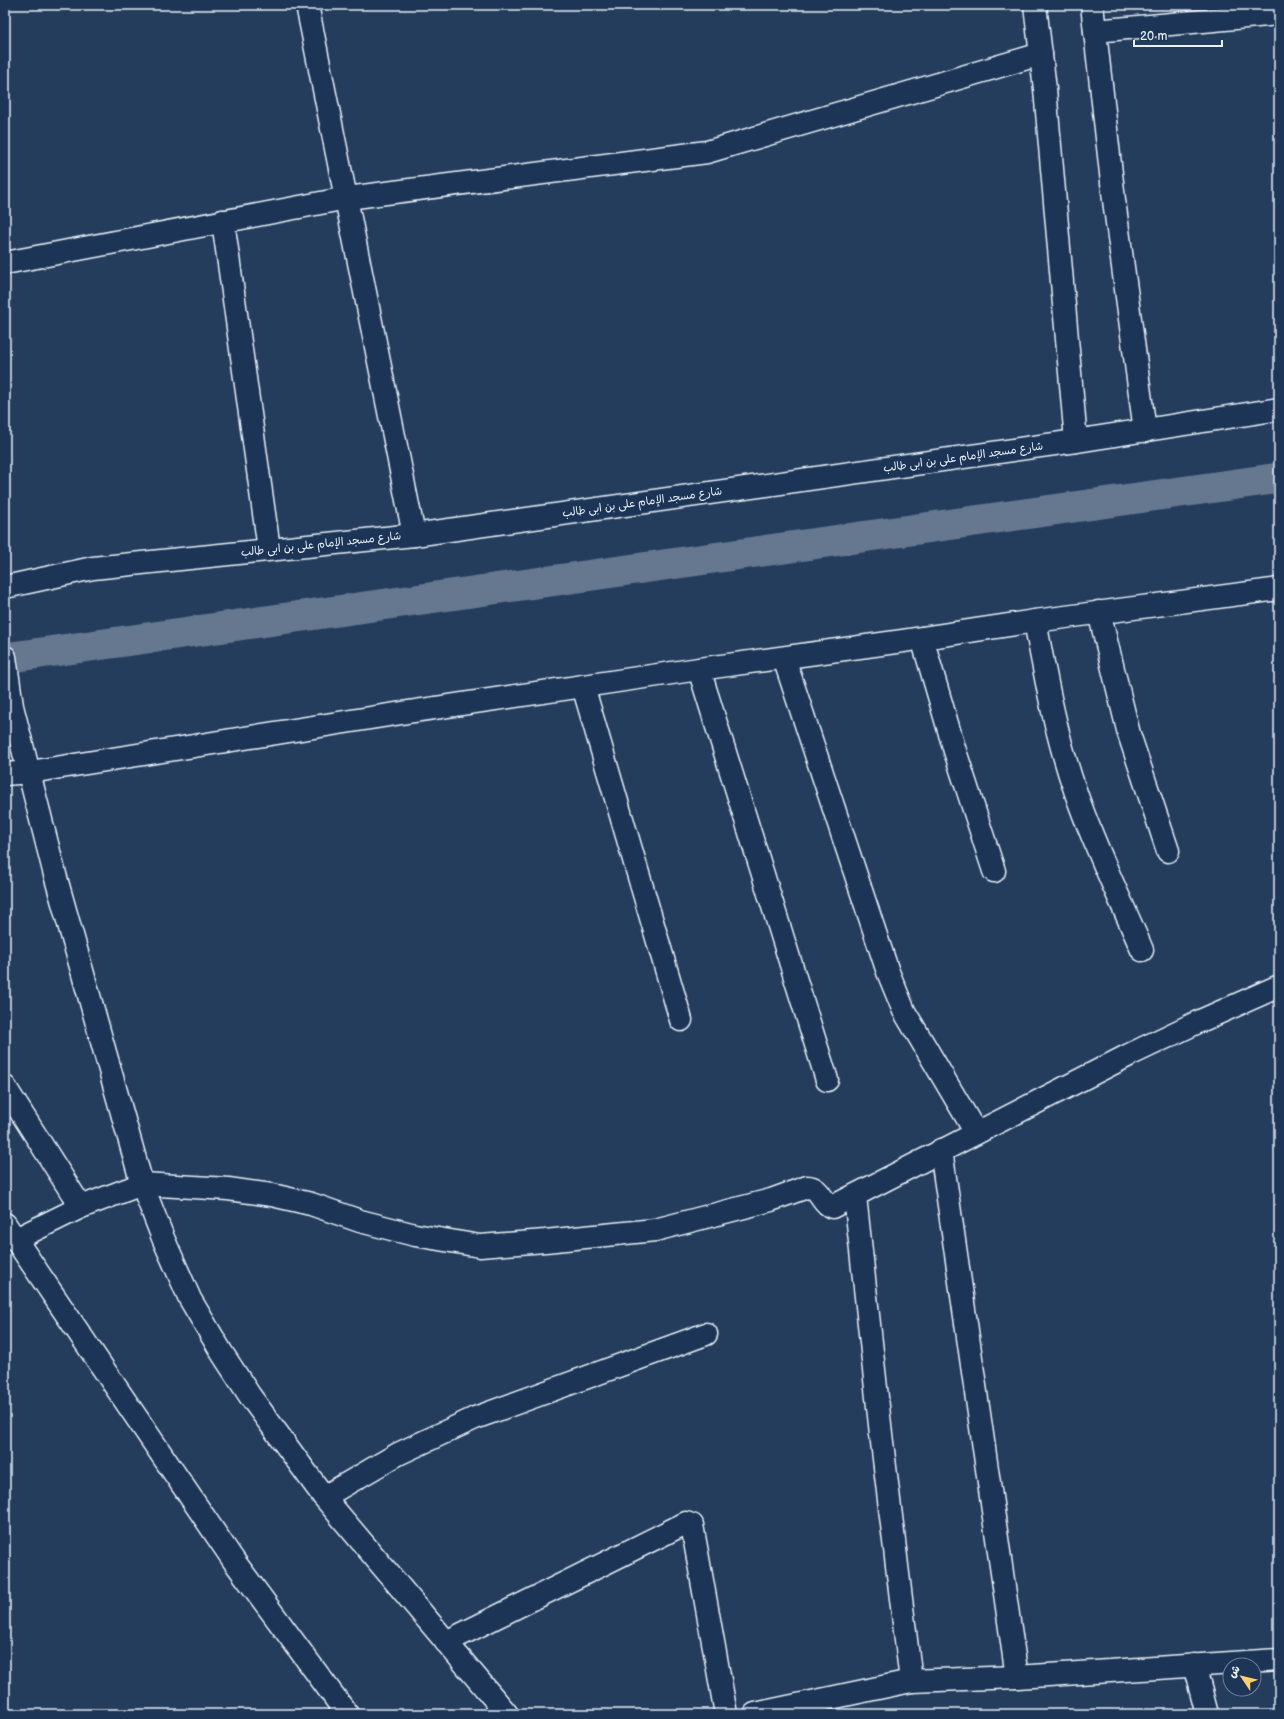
<svg xmlns="http://www.w3.org/2000/svg" width="1284" height="1719" viewBox="0 0 1284 1719" font-family="'Balsamiq Sans','Playpen Sans Arabic',sans-serif">
	<style>
		.lines { fill: none; stroke-linecap: round; stroke-linejoin: round }
		.canal { stroke: #657890; stroke-width: 31 }
		.minor-casing { stroke: #e8f1f8; stroke-width: 25 }
		.tertiary-casing { stroke: #e8f1f8; stroke-width: 25 }
		.minor { stroke: #1d3557; stroke-width: 22 }
		.tertiary { stroke: #1d3557; stroke-width: 22 }
		.labels { text-anchor: middle; dominant-baseline: central; stroke-width: 3.5; stroke-linejoin: round; paint-order: stroke }
		.street-label { font-size: 11px; fill: #e8f1f8; stroke: #1d3557 }
	</style>
	<rect width="100%" height="100%" fill="#253d5d"/>
	<filter id="ink" filterUnits="userSpaceOnUse"><feTurbulence type="fractalNoise" baseFrequency=".025" numOctaves="2"/><feDisplacementMap in="SourceGraphic" scale="8" xChannelSelector="R" yChannelSelector="G"/><feConvolveMatrix kernelMatrix="1 2 1 2 8 2 1 2 1" color-interpolation-filters="sRGB"/></filter>
	<g filter="url(#ink)">
		<g class="lines">
			<path class="canal" d="M5 658 1279 478"/>
			<g class="minor-casing">
				<g id="minor">
					<path d="M307 5 414 535"/>
					<path d="M1035 5 1045 89 1076 441"/>
					<path d="M1092 5 1114 200 1145 431"/>
					<path d="M1095 31 1279 14"/>
					<path d="M223 221 269 549"/>
					<path d="M5 263 347 198 707 152 1041 54"/>
					<path d="M1099 612 1129 734 1168 851"/>
					<path d="M1035 621C1046 679 1056 737 1076 793 1094 846 1120 898 1142 950"/>
					<path d="M922 638 955 751 994 871"/>
					<path d="M5 657 12 706 54 871 142 1184 163 1238 190 1299 222 1353 250 1396 324 1497 507 1714"/>
					<path d="M784 658 888 972 904 1011 976 1133"/>
					<path d="M699 669 827 1080"/>
					<path d="M583 686 681 1020"/>
					<path d="M5 774 30 772 408 712 699 669 903 641 1035 621 1279 589"/>
					<path d="M5 1087 81 1207"/>
					<path d="M941 1150 1017 1677"/>
					<path d="M855 1196 881 1434 911 1681"/>
					<path d="M5 1224 234 1561 347 1714"/>
					<path d="M16 1239 81 1207 142 1184 228 1189 272 1195 311 1204 360 1221 415 1235 480 1246 545 1241 655 1230 771 1200 807 1187C821 1187 821 1203 832 1207L1129 1055 1198 1022 1277 987"/>
					<path d="M324 1497 398 1454 475 1418 706 1334"/>
					<path d="M446 1642 686 1523 692 1525 726 1714"/>
					<path d="M1194 1665 1207 1714"/>
					<path d="M755 1714 911 1681 1017 1677 1279 1660"/>
				</g>
			</g>
			<g class="tertiary-casing">
				<path id="tertiary" d="M5 587 93 568 414 535 1076 441 1279 409"/>
			</g>
			<use href="#minor" class="minor"/>
			<use href="#tertiary" class="tertiary"/>
		</g>
	</g>
	<g class="labels">
		<g class="street-label">
			<text transform="translate(963 457) rotate(-8)">شارع مسجد الإمام على بن ابى طالب</text>
			<text transform="translate(642 502) rotate(-8)">شارع مسجد الإمام على بن ابى طالب</text>
			<text transform="translate(321 544) rotate(-6)">شارع مسجد الإمام على بن ابى طالب</text>
		</g>
	</g>
	<rect width="1284" height="1719" fill="none" stroke="#1d3557" stroke-width="20"/>
	<rect x="10" y="10" width="1264" height="1699" fill="none" stroke="#e8f1f8" stroke-width="1.5" filter="url(#ink)"/>
	<g transform="translate(1242 1677) rotate(305)"><circle r="19" fill="#1d3557" stroke="#6e8097"/>
	<path d="M0-3L7 15L0 10L-7 15Z" fill="#ffd166"/>
	<text y="-6" font-size="11" font-weight="bold" text-anchor="middle" fill="#e8f1f8">ش</text>
	</g>
	<path d="M1134 40v6h88v-6" fill="none" stroke="#e8f1f8" stroke-width="2"/>
	<text x="1140" y="40" font-size="12" fill="#e8f1f8" stroke="#1d3557" stroke-width="3" paint-order="stroke">20 m</text>
</svg>
